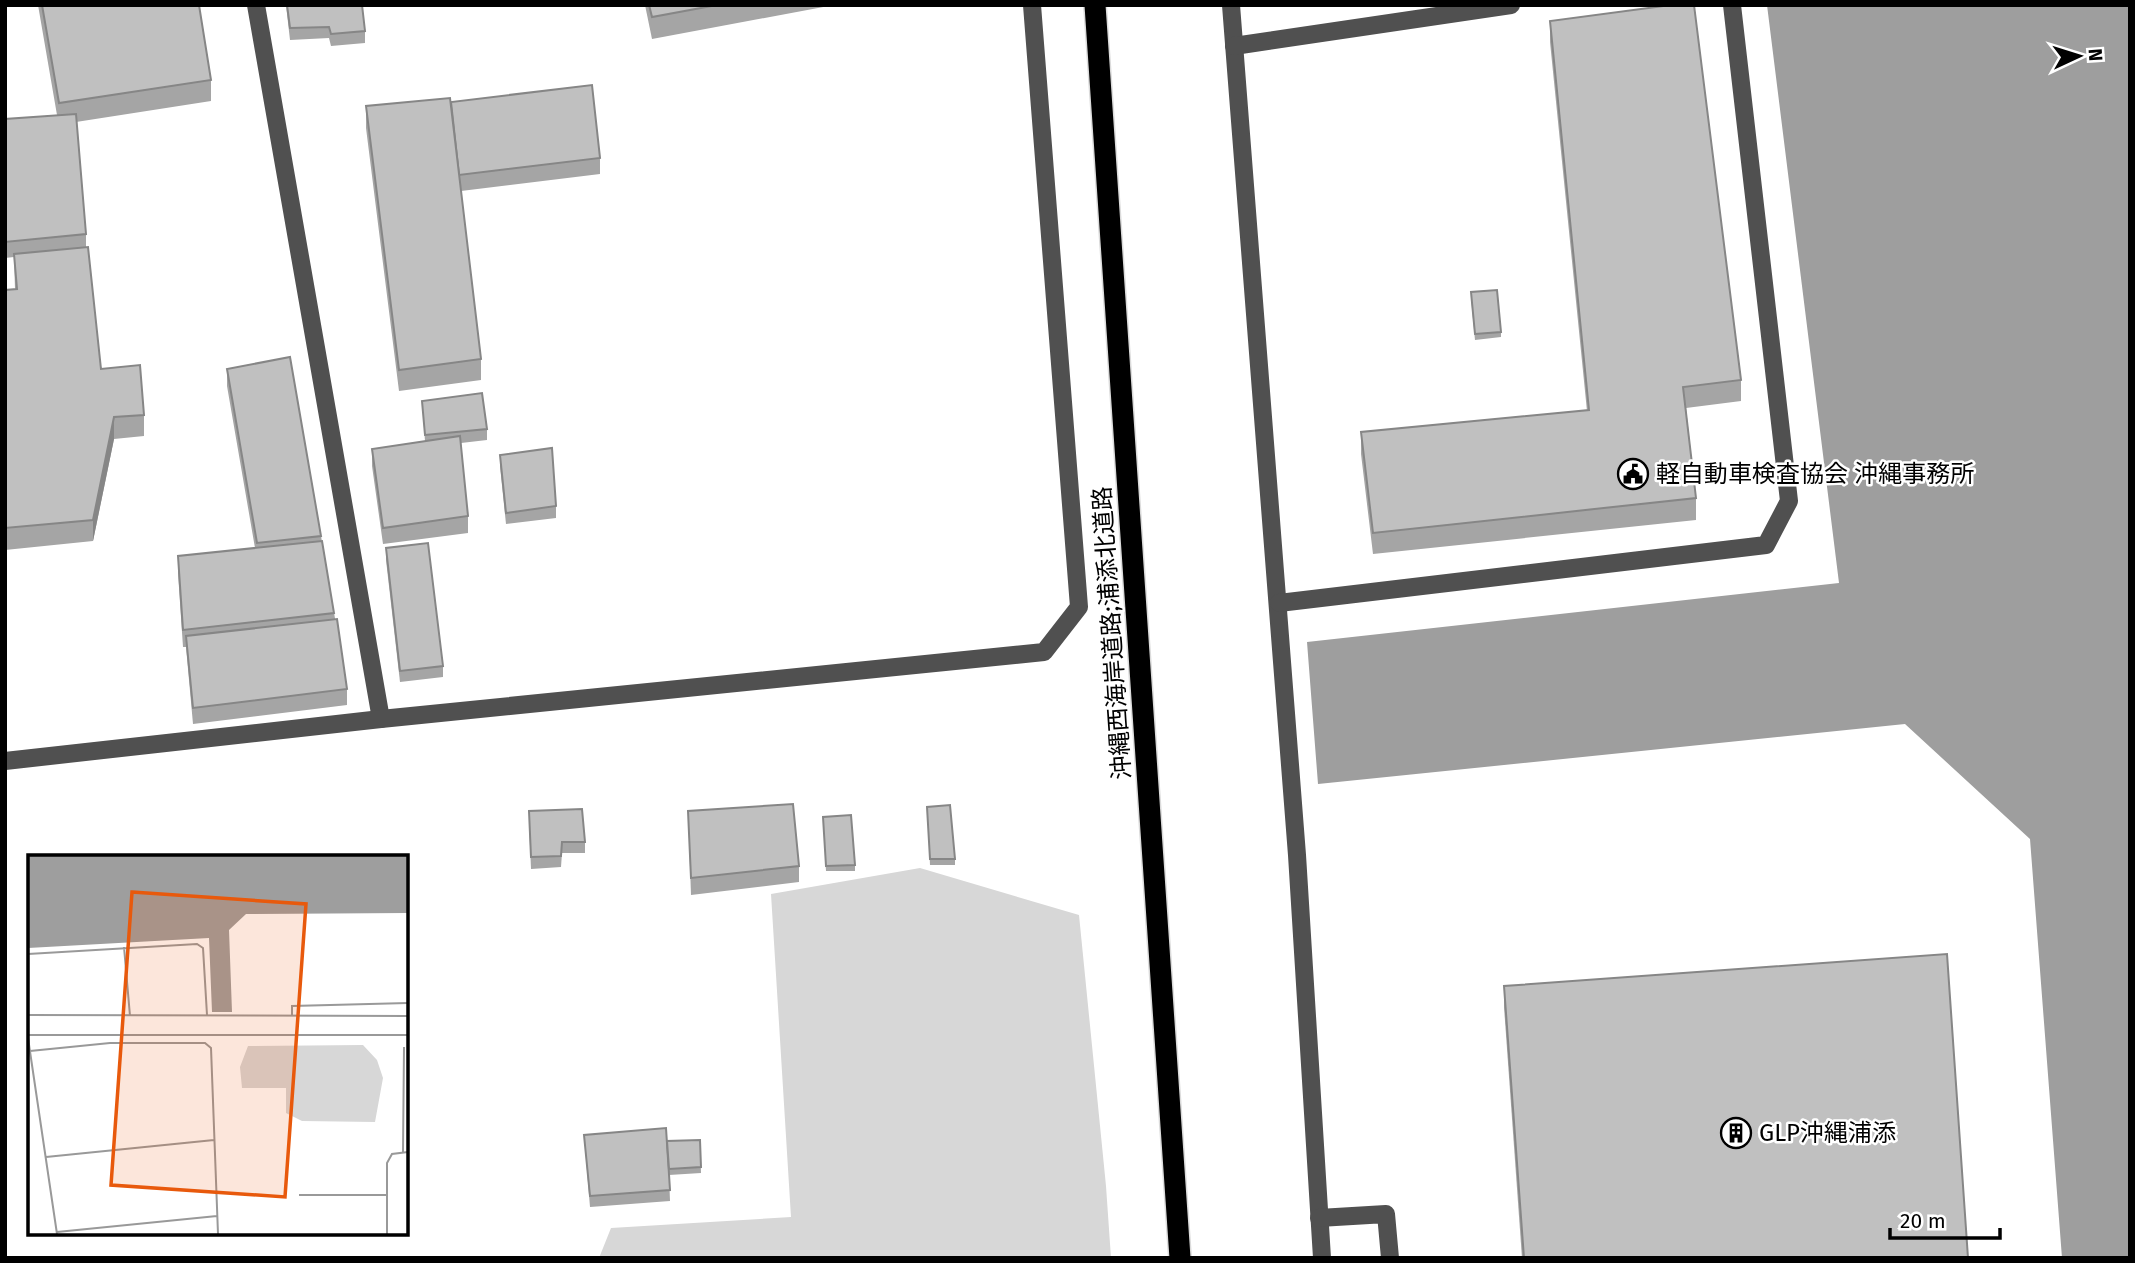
<svg xmlns="http://www.w3.org/2000/svg" width="2135" height="1263" viewBox="0 0 2135 1263" font-family="'Fira Sans','Noto Sans JP',sans-serif">
	<style>
		.green { fill: #d7d7d7 }
		.water { fill: #9e9e9e }
		.lines { fill: none; stroke-linecap: round; stroke-linejoin: round }
		.highway-casing { stroke: #dbdbdb; stroke-width: 24 }
		.minor { stroke: #505050; stroke-width: 18 }
		.highway { stroke: #000; stroke-width: 21 }
		.wall { fill: #a5a5a5 }
		.shaded-wall { fill: #868686 }
		.building { fill: #c0c0c0; stroke: #868686; stroke-width: 2 }
		.labels { text-anchor: middle; dominant-baseline: central; stroke-width: 5; stroke-linejoin: round; paint-order: stroke }
		.poi-label { font-size: 24px; fill: #000; stroke: #fff; text-anchor: start }
		.street-label { font-size: 24px; fill: #000; stroke: #fff }
		.inset-road { fill: none; stroke: #999; stroke-width: 2 }
		.view { fill: #e8590c; fill-opacity: 0.15; stroke: #e8590c; stroke-width: 3.5 }
		.inset-edge { fill: none; stroke: #000; stroke-width: 3.5 }
	</style>
	<rect width="100%" height="100%" fill="#fff"/>
	<path class="green" d="M920 868 1079 915 1106 1186 1111 1258H599L611 1228 791 1217 771 894Z"/>
	<path class="water" d="M1767 5H2130V1258H2062L2030 839 1905 724 1318 784 1307 642 1839 583Z"/>
	<g class="lines">
		<g class="highway-casing">
			<path id="highway" d="M1095 5 1180 1258"/>
		</g>
		<g class="minor">
			<path d="M256 5 381 719"/>
			<path d="M1231 5 1297 855 1322 1258"/>
			<path d="M1234 46 1511 5"/>
			<path d="M1279 603 1766 545 1789 501 1732 5"/>
			<path d="M5 761 381 719 1044 652 1079 607 1032 5"/>
			<path d="M1319 1218 1386 1214 1390 1258"/>
		</g>
		<use href="#highway" class="highway"/>
	</g>
	<g class="wall">
		<path d="M38 5H199L211 80V101L76 122 86 234V247L101 369 144 415V436L114 439 93 541 5 550V290L15 289 14 257 5 258V119L57 115Z"/>
		<path d="M286 5H362L365 31V43L331 46 329 38 290 40Z"/>
		<path d="M645 5H834L652 39Z"/>
		<path d="M1550 21 1741 380V401L1686 408 1696 498V520L1373 554 1361 454V432L1587 411 1550 42Z"/>
		<path d="M451 102 600 158V174L461 191 481 359V380L399 391 366 128V106Z"/>
		<path d="M1471 298 1501 332V337L1475 340Z"/>
		<path d="M227 369 321 536 347 689V705L193 724 186 647H183L178 573V556L255 548 227 386Z"/>
		<path d="M422 401 487 429V440L461 443 468 516V533L383 544 372 466V449L425 441Z"/>
		<path d="M500 455 556 506V518L506 524 500 466Z"/>
		<path d="M386 548 443 666V677L400 682 386 560Z"/>
		<path d="M927 807 955 859V865H930Z"/>
		<path d="M688 811 799 866V882L691 895Z"/>
		<path d="M823 817 855 865V871H826Z"/>
		<path d="M529 823 585 842V853H562L561 867 531 869Z"/>
		<path d="M1504 986 1968 1258H1522L1504 1007Z"/>
		<path d="M584 1135 667 1141 700 1140 701 1173 669 1175 670 1201 590 1207Z"/>
	</g>
	<path class="shaded-wall" d="M114 417V439L93 541V520Z"/>
	<g class="building">
		<path d="M42 5H199L211 80 59 103Z"/>
		<path d="M287 5H362L365 31 331 34 329 27 290 28Z"/>
		<path d="M649 5H717L652 17Z"/>
		<path d="M1671 5H1694L1741 380 1683 387 1696 498 1373 533 1361 432 1589 410 1550 21Z"/>
		<path d="M592 85 600 158 459 175 451 102Z"/>
		<path d="M450 98 481 359 399 370 366 106Z"/>
		<path d="M76 114 86 234 5 242V119Z"/>
		<path d="M88 247 101 369 140 365 144 415 114 417 93 520 5 528V290L17 289 14 254Z"/>
		<path d="M1497 290 1501 332 1475 334 1471 292Z"/>
		<path d="M290 357 321 536 257 543 227 369Z"/>
		<path d="M482 393 487 429 425 435 422 401Z"/>
		<path d="M460 436 468 516 383 528 372 449Z"/>
		<path d="M552 448 556 506 506 513 500 455Z"/>
		<path d="M322 541 334 613 183 630 178 556Z"/>
		<path d="M428 543 443 666 400 671 386 548Z"/>
		<path d="M337 619 347 689 193 708 186 636Z"/>
		<path d="M793 804 799 866 691 878 688 811Z"/>
		<path d="M950 805 955 859H930L927 807Z"/>
		<path d="M582 809 585 842H562L561 856 531 857 529 811Z"/>
		<path d="M851 815 855 865 826 866 823 817Z"/>
		<path d="M1947 954 1968 1258H1524L1504 986Z"/>
		<path d="M666 1128 670 1190 590 1196 584 1135Z"/>
		<path d="M700 1140 701 1167 669 1169 667 1141Z"/>
	</g>
	<defs>
		<g id="civic-ring" transform="scale(1.575)"><circle r="9.5" fill="#fff" stroke="#000" stroke-width="1.5"/><path d="M-.6-6.5H3V-4.5H.6V-3L4-1V1h2V6H-6V1h2V-1L-.6-3ZM-1.2 2.5V6h2.4V2.5Z" fill="#000"/></g>
		<g id="building-ring" transform="scale(1.575)"><circle r="9.5" fill="#fff" stroke="#000" stroke-width="1.5"/><path d="M-4-6H4V6H1V3H-1V6H-4ZM-2.5-4.3h1.7v1.8h-1.7ZM.8-4.3h1.7v1.8H.8ZM-2.5-1h1.7V.8h-1.7ZM.8-1h1.7V.8H.8Z" fill="#000"/></g>
	</defs>
	<g fill-rule="evenodd">
		<use href="#civic-ring" x="1633" y="474"/>
		<use href="#building-ring" x="1736" y="1133"/>
	</g>
	<g class="labels">
		<g class="poi-label">
			<text x="1656" y="474">軽自動車検査協会 沖縄事務所</text>
			<text x="1759" y="1133">GLP沖縄浦添</text>
		</g>
		<g class="street-label">
			<text transform="translate(1112 633) rotate(-94)">沖縄西海岸道路;浦添北道路</text>
		</g>
	</g>
	<g transform="translate(28 855)">
		<rect width="380" height="380" fill="#fff"/>
		<path d="M335 190 349 205 355 223 347 267 274 266 258 258V233H214L212 212 220 191Z" fill="#d7d7d7"/>
		<path d="M0 1H380V58L218 59 201 75 204 157H184L181 83 0 93Z" fill="#9e9e9e"/>
		<path class="inset-road" d="M96 92 102 161M0 99 169 89 175 93 179 160M0 160 380 161M264 161V151L380 148M0 180H380M0 183 29 379M2 196 82 188H177L183 193 190 379M375 297 376 192M18 302 186 285M271 340H359M29 377 189 361M359 379V308L364 299 380 297"/>
		<path class="view" d="M104 37 278 49 257 342 83 330Z"/>
		<rect width="380" height="380" class="inset-edge"/>
	</g>
	<rect width="2135" height="1263" fill="none" stroke="#000000" stroke-width="14"/>
	<g transform="translate(2079 56) rotate(86)" stroke="#ffffff" stroke-width="5" paint-order="stroke">
	<path d="M0-5L12 26L0 18L-12 26Z" fill="#000000"/>
	<text y="-10" font-size="19" font-weight="bold" text-anchor="middle" fill="#000000">N</text>
	</g>
	<path d="M1890 1228v10h110v-10" fill="none" stroke="#000000" stroke-width="3.5"/>
	<text x="1900" y="1228" font-size="21" fill="#000000" stroke="#ffffff" stroke-width="5" paint-order="stroke">20 m</text>
</svg>
